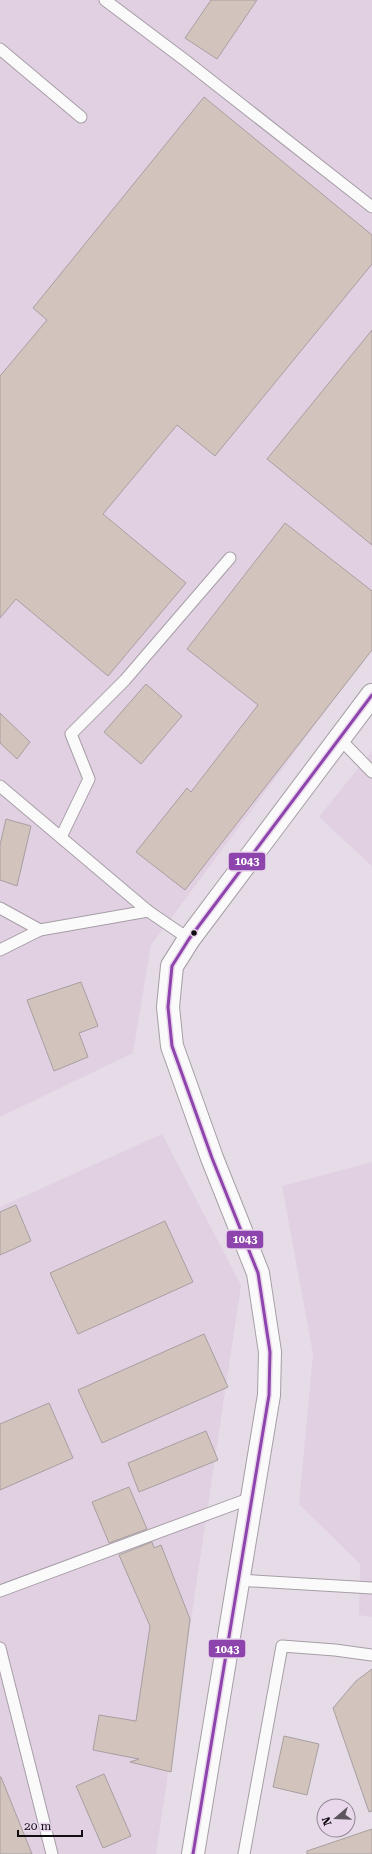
<svg xmlns="http://www.w3.org/2000/svg" width="372" height="1854" viewBox="0 0 372 1854" font-family="'Roboto Serif',serif">
	<style>
		.built { fill: #e1d0e2 }
		.building { fill: #d2c3bc; stroke: #a79fa1 }
		.lines { fill: none; stroke-linecap: round; stroke-linejoin: round }
		.service-casing { stroke: #a69ea6; stroke-width: 13 }
		.tertiary-casing { stroke: #a69ea6; stroke-width: 24 }
		.service { stroke: #fbfafb; stroke-width: 11 }
		.tertiary { stroke: #fbfafb; stroke-width: 22 }
		.bus-1-casing { stroke: #e9d8eb; stroke-width: 6 }
		.bus-1 { stroke: #8e44ad; stroke-width: 3 }
		.bus-dot { fill: #120d13; stroke: #e9d8eb; stroke-width: 1.5 }
		.line-badge { stroke: #e9d8eb; stroke-width: 1.5 }
		.badge-label { font-size: 11px; text-anchor: middle; font-weight: bold; fill: #fff }
	</style>
	<rect width="100%" height="100%" fill="#e6dce7"/>
	<g class="built">
		<path d="M0 0H372V649L151 945 133 1053 0 1117Z"/>
		<path d="M372 751V866L319 817Z"/>
		<path d="M162 1134 241 1285 156 1854H0V1207Z"/>
		<path d="M372 1162V1617L359 1615 360 1564 299 1504 313 1354 282 1186Z"/>
	</g>
	<g class="building">
		<path d="M211 0H257L217 59 185 38Z"/>
		<path d="M204 97 372 235V264L215 456 177 425 103 514 186 583 108 676 16 599 0 618V376L47 320 33 308Z"/>
		<path d="M372 330V545L267 459Z"/>
		<path d="M285 523 372 591V650L185 890 136 852 187 788 191 792 258 705 187 649Z"/>
		<path d="M146 684 182 716 141 764 104 732Z"/>
		<path d="M0 713 30 742 17 759 0 743Z"/>
		<path d="M6 819 31 826 17 886 0 880V845Z"/>
		<path d="M81 982 98 1026 79 1033 88 1057 54 1071 27 1000Z"/>
		<path d="M16 1205 31 1241 0 1255V1212Z"/>
		<path d="M165 1221 193 1282 78 1334 50 1273Z"/>
		<path d="M204 1334 228 1387 102 1443 78 1390Z"/>
		<path d="M49 1403 73 1458 0 1490V1424Z"/>
		<path d="M206 1431 218 1460 139 1492 128 1463Z"/>
		<path d="M129 1487 147 1529 109 1543 92 1502Z"/>
		<path d="M152 1542 154 1548 161 1545 190 1619 171 1772 130 1762 139 1759 93 1750 99 1715 136 1721 150 1626 119 1555Z"/>
		<path d="M372 1669V1811L369 1812 333 1708 356 1681Z"/>
		<path d="M284 1736 319 1744 307 1795 273 1787Z"/>
		<path d="M104 1774 131 1836 103 1848 76 1786Z"/>
		<path d="M0 1777H1L32 1854H0Z"/>
		<path d="M372 1829V1854H307V1851Z"/>
	</g>
	<g class="lines">
		<g class="service-casing">
			<g id="service">
				<path d="M105 0 186 61 372 207"/>
				<path d="M0 49 81 117"/>
				<path d="M339 738 372 772"/>
				<path d="M0 786 148 911 189 939"/>
				<path d="M61 837 89 779 71 734 125 680 230 558"/>
				<path d="M0 908 40 930"/>
				<path d="M0 950 40 930 148 911"/>
				<path d="M237 1580 372 1588"/>
				<path d="M0 1591 251 1498"/>
				<path d="M0 1648 52 1854"/>
				<path d="M244 1854 282 1646 335 1650 372 1655"/>
			</g>
		</g>
		<g class="tertiary-casing">
			<path id="tertiary" d="M193 1854 269 1395 270 1352 258 1273 212 1158 172 1046 168 1007 172 966 189 939 372 695"/>
		</g>
		<use href="#service" class="service"/>
		<use href="#tertiary" class="tertiary"/>
		<g class="bus-1-casing">
			<path id="bus-1" d="M193 1854 269 1395 270 1352 258 1273 212 1158 172 1046 168 1007 172 966 189 939 372 695"/>
		</g>
		<use href="#bus-1" class="bus-1"/>
	</g>
	<circle class="bus-dot" cx="194" cy="933" r="3.5"/>
	<g class="line-badge">
		<rect x="228" y="852" width="38" height="19" rx="4" fill="#8e44ad"/>
		<rect x="226" y="1230" width="38" height="19" rx="4" fill="#8e44ad"/>
		<rect x="208" y="1639" width="38" height="19" rx="4" fill="#8e44ad"/>
	</g>
	<g class="badge-label">
		<text x="247" y="865">1043</text>
		<text x="245" y="1243">1043</text>
		<text x="227" y="1653">1043</text>
	</g>
	<g transform="translate(336 1818) rotate(251)"><circle r="19" fill="#e9d8eb" stroke="#938795"/>
	<path d="M0-3L7 15L0 10L-7 15Z" fill="#5c555d"/>
	<text y="-6" font-size="11" font-weight="bold" text-anchor="middle" fill="#120d13">N</text>
	</g>
	<path d="M18 1830v6h64v-6" fill="none" stroke="#120d13" stroke-width="2"/>
	<text x="24" y="1830" font-size="12" fill="#120d13" stroke="#e9d8eb" stroke-width="3" paint-order="stroke">20 m</text>
</svg>
